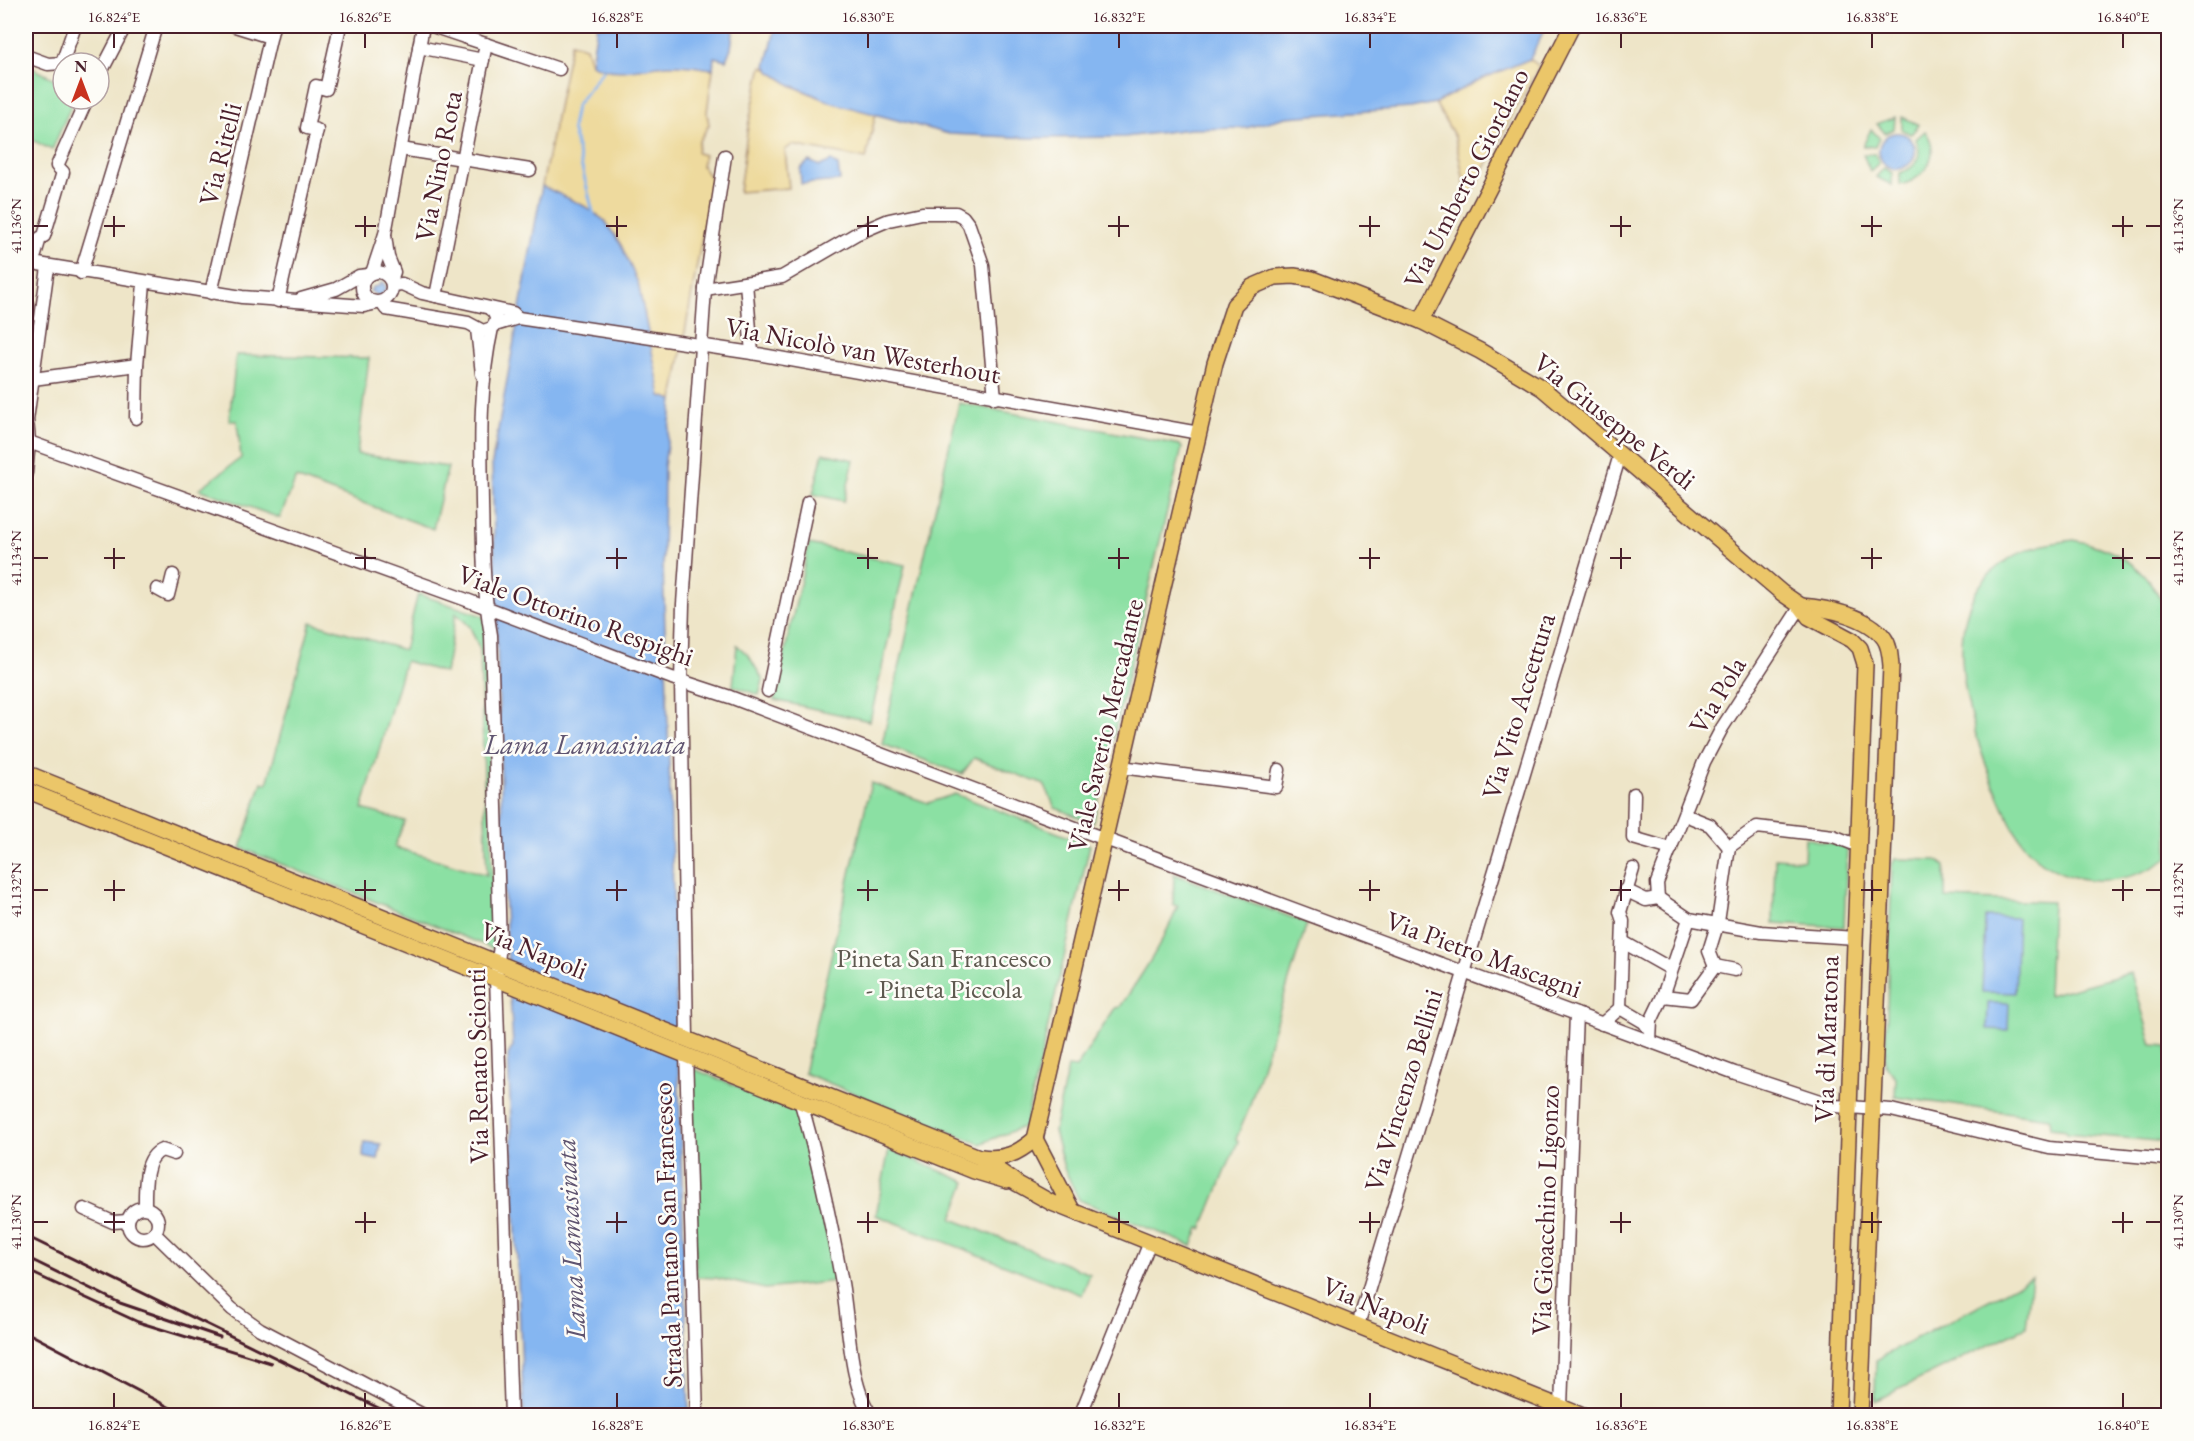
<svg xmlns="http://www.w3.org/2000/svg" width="2194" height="1441" viewBox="0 0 2194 1441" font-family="'EB Garamond',serif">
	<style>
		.green { fill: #8be0a3; stroke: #6a8067; stroke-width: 1.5; fill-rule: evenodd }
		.sand { fill: #eeda9e; stroke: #9c7c64; stroke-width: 1.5 }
		.water { fill: #85b6f1; stroke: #686a8e; stroke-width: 1.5 }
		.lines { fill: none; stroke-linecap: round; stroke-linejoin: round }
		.stream { stroke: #85b6f1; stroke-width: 3 }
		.minor-casing { stroke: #633d43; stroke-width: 15 }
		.major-casing { stroke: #633d43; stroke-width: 18 }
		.minor { stroke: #fff; stroke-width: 12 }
		.major { stroke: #ebc669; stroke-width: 15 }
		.rail { stroke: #4a1f2b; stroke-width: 3 }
		.ticks { fill: none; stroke: #4a1f2b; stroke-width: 2 }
		.labels { text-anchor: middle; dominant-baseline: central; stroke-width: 5; stroke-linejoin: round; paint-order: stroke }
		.street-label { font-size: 27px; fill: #4a1f2b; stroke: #fdfcf7 }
		.park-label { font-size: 27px; fill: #5e594f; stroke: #fdfcf7 }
		.water-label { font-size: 28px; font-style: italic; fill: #5f5470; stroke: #fdfcf7 }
		.neatline { fill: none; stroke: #4a1f2b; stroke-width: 2 }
		.ticks-label { font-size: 15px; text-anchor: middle; fill: #4a1f2b }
	</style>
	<rect width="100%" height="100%" fill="#fdfcf7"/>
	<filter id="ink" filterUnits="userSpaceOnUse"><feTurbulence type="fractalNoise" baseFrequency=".0167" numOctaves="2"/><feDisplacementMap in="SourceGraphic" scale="12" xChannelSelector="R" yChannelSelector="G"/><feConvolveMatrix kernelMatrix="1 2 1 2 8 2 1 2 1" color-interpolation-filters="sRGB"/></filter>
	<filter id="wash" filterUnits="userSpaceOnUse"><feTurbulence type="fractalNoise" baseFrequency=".008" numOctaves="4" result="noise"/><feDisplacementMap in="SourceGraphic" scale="24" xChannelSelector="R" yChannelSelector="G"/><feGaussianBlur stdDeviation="1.35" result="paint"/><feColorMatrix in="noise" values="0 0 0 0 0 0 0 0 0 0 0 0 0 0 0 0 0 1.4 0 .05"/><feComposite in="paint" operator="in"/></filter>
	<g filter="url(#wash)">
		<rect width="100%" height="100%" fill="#eee5c8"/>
		<g class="green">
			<path d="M26 65 63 83V99H74L52 150 26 137Z"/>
			<path d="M1895 117 1894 129 1885 133 1877 124Z"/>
			<path d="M1902 117 1919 125 1911 134 1902 130Z"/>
			<path d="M1871 129 1879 138 1875 147 1863 146Z"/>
			<path d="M1925 131C1942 154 1925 180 1900 185V173C1917 168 1923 155 1916 139Z"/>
			<path d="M1863 154H1875L1879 163 1870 171Z"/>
			<path d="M1884 168 1892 173V185L1876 177Z"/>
			<path d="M236 355 369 358 357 454 448 467 433 529 296 478 280 518 199 489 241 458 237 421H229Z"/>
			<path d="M959 403 1180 445 1182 448 1093 823 1055 808 1045 785 974 758 962 774 882 744Z"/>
			<path d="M823 453 854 460 844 501 813 494Z"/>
			<path d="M2074 540C2121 550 2152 570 2168 617V858C2127 887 2069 890 2030 852 2016 838 2007 815 1999 797 1975 742 1941 642 1979 587 2002 554 2037 544 2074 540Z"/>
			<path d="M809 544 905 565 870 721 774 700Z"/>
			<path d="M418 594 483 616 486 625 494 949 241 848 262 782 267 784 311 622 404 650ZM456 613 470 627 480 650 487 875 394 847 405 821 362 809 405 661 445 673Z"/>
			<path d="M737 645 749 656 763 680 759 695 733 686Z"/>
			<path d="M871 783 928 803 955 794 1090 845 1025 1126 980 1144 804 1073Z"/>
			<path d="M1805 838 1847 847 1844 927 1773 923 1775 858 1804 860Z"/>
			<path d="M1895 859 1937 860 1945 866V898L2052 902 2048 995 2131 973 2152 1045 2168 1046V1142L2066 1133V1130L2050 1128 2049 1118 1895 1097 1896 1077 1885 1065 1892 865Z"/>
			<path d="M1174 874 1307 923 1248 1111 1236 1139 1238 1141 1202 1229 1199 1228 1192 1246 1079 1200 1064 1168 1054 1131 1068 1067 1076 1068 1115 1008 1120 1007C1143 973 1162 945 1178 906L1173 905Z"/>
			<path d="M689 1067 800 1112 812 1155 836 1281 765 1289 716 1278 696 1277Z"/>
			<path d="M889 1149 966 1182 952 1219 1090 1274 1082 1295 876 1215Z"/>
			<path d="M2032 1277 2026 1327 1875 1401 1876 1360Z"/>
		</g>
		<g class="sand">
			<path d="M571 43 586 47 591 64C616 76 639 68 665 65 682 64 697 67 713 69L707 112 709 125 699 141 697 153 704 155 702 166 712 180 673 400 661 396 638 283 621 245 605 221 584 206 542 186Z"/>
			<path d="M1530 59 1539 66 1468 200 1455 137 1435 103 1479 80Z"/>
			<path d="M762 66 792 86 833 103 876 112 866 159 792 145 785 150 789 188 739 192 748 126Z"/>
		</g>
		<g class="water">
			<path d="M597 26H734L731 48 726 60 714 57 713 69C697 67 682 64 665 65 638 68 617 77 591 64Z"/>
			<path d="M776 26H1546L1530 59 1479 80 1435 103 1411 108 1286 117 1246 128 1190 129 1125 137 1033 138 949 134 833 103 791 85 771 72 766 66Z"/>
			<circle cx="1897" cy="151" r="18"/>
			<path d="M809 161 820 166 831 161 838 166 840 181 801 184 800 169Z"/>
			<path d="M542 186 584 206 605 221 621 245 638 283 661 396 673 400 664 467 663 565 689 1415H524L508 1055 513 1046 504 892 492 463Z"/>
			<path d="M382 281 386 287 384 292 379 296 370 291 373 287 379 286Z"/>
			<path d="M1985 917 2018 918 2015 993 1982 992Z"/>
			<path d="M1988 1003H2009L2008 1030 1987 1029Z"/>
			<path d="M364 1142 381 1144 378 1160 363 1157Z"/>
		</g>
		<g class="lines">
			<path class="stream" d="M594 216 572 128 576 106 603 70"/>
		</g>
	</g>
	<g filter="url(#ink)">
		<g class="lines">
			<g class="minor-casing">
				<g id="minor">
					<path d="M235 26 270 37"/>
					<path d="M432 26 559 69"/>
					<path d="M419 47 483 60"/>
					<path d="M26 56 48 64 62 63 75 26"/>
					<path d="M99 76 125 26"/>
					<path d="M401 149 530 170"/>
					<path d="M385 235 388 257 394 272 391 280"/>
					<path d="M35 255 40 238 44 236 63 172 57 166 87 99"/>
					<path d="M26 262 242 297 364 306 377 303"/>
					<circle cx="377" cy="287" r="15"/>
					<path d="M81 273 156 26"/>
					<path d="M372 273 385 234 423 26"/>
					<path d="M746 283 752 353"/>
					<path d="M393 285 402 284 422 293 513 313 518 318"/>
					<path d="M705 289 782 277 856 234 889 220 922 213H956L963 217 969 225 983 265 995 398"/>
					<path d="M211 293 273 26"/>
					<path d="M436 296 486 44"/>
					<path d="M301 299 336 289 359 276 368 275"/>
					<path d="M278 301 317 130 307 128 316 86 326 89 340 26"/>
					<path d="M381 302 386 309 468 323 483 331 492 328C498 321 497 314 490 309"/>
					<path d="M495 325 518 318 752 353 1199 433"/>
					<path d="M492 328C479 386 481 443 482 502 483 547 483 591 491 635L500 945 496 978 511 1416"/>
					<path d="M477 329 482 374"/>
					<path d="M33 379 137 365"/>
					<path d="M136 418 137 365 144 283"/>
					<path d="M29 442 464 599 672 678 730 697 1089 833 1735 1073 1835 1106 1891 1110 2049 1148 2168 1159"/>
					<path d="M26 473 29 442 27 420 48 267"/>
					<path d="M157 589 168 595 173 575"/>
					<path d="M768 691 808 502"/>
					<path d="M1121 767 1276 787 1279 770"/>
					<path d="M1634 794 1633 838 1671 849"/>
					<path d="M1685 815 1710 825 1729 847"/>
					<path d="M1625 890 1646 900 1658 898 1689 919 1761 932 1856 938"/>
					<path d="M1658 898 1657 883 1704 762 1722 728 1801 606"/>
					<path d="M1623 942 1671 969"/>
					<path d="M1715 966 1709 951 1718 922 1729 847 1757 827 1833 836 1859 846"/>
					<path d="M1663 996 1691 999 1715 966 1735 970"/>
					<path d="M1620 1008 1644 1022 1649 1029"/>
					<path d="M1602 1024 1620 1008 1623 921 1620 912 1633 869"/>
					<path d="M687 1038 681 681 683 604 705 289 725 156"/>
					<path d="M1650 1041 1651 1021 1663 996 1689 919"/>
					<path d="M686 1054 697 1416"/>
					<path d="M800 1100C818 1160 831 1222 842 1283 849 1321 849 1387 872 1416"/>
					<path d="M145 1208C145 1192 143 1157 162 1150L174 1154"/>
					<circle cx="143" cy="1223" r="15"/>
					<path d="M84 1209 113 1222 128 1221"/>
					<path d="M154 1233 232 1309 260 1329 425 1416"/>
					<path d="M1358 1325 1620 455"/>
					<path d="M1561 1407 1576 1014"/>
					<path d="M1080 1416 1150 1242"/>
				</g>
			</g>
			<g class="major-casing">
				<g id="major">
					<path d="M1421 321 1572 26"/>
					<path d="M1801 606C1827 608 1868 616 1884 638 1890 646 1890 656 1891 666L1860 1416"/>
					<path d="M26 773 979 1157 1018 1184 1052 1203 1583 1416"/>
					<path d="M26 790 974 1171 1007 1181"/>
					<path d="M1035 1139 1215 363 1234 305 1252 287 1275 277 1294 276 1312 279 1421 321 1480 351 1542 388 1782 593 1801 606 1809 617 1852 640 1860 648 1865 664 1838 1416"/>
					<path d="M1035 1139 1072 1210"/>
					<path d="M981 1157C1004 1160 1017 1154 1035 1139"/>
				</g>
			</g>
			<use href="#minor" class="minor"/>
			<use href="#major" class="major"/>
			<g class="rail">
				<path d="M26 1236 395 1416"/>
				<path d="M26 1257 120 1303 220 1337"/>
				<path d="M26 1270 138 1322 271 1363"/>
				<path d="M26 1332 186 1416"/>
			</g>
		</g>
	</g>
	<path class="ticks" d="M114 33V48M365 33V48M617 33V48M868 33V48M1119 33V48M1370 33V48M1621 33V48M1872 33V48M2123 33V48M114 216V237M365 216V237M617 216V237M868 216V237M1119 216V237M1370 216V237M1621 216V237M1872 216V237M2123 216V237M33 226H48M104 226H125M355 226H376M606 226H627M857 226H878M1108 226H1129M1359 226H1380M1610 226H1631M1861 226H1882M2112 226H2133M2146 226H2161M114 548V569M365 548V569M617 548V569M868 548V569M1119 548V569M1370 548V569M1621 548V569M1872 548V569M2123 548V569M33 558H48M104 558H125M355 558H376M606 558H627M857 558H878M1108 558H1129M1359 558H1380M1610 558H1631M1861 558H1882M2112 558H2133M2146 558H2161M114 880V901M365 880V901M617 880V901M868 880V901M1119 880V901M1370 880V901M1621 880V901M1872 880V901M2123 880V901M33 890H48M104 890H125M355 890H376M606 890H627M857 890H878M1108 890H1129M1359 890H1380M1610 890H1631M1861 890H1882M2112 890H2133M2146 890H2161M114 1212V1233M365 1212V1233M617 1212V1233M868 1212V1233M1119 1212V1233M1370 1212V1233M1621 1212V1233M1872 1212V1233M2123 1212V1233M33 1222H48M104 1222H125M355 1222H376M606 1222H627M857 1222H878M1108 1222H1129M1359 1222H1380M1610 1222H1631M1861 1222H1882M2112 1222H2133M2146 1222H2161M114 1393V1408M365 1393V1408M617 1393V1408M868 1393V1408M1119 1393V1408M1370 1393V1408M1621 1393V1408M1872 1393V1408M2123 1393V1408"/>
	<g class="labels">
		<g class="street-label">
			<text transform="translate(220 154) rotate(-76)">Via Ritelli</text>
			<text transform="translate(438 166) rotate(-79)">Via Nino Rota</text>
			<text transform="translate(1466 178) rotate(-63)">Via Umberto Giordano</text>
			<text transform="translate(863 350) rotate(10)">Via Nicolò van Westerhout</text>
			<text transform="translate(1615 421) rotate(39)">Via Giuseppe Verdi</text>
			<text transform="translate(576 615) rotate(20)">Viale Ottorino Respighi</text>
			<text transform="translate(1717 695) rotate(-59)">Via Pola</text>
			<text transform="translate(1518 706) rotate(-73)">Via Vito Accettura</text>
			<text transform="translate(1105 725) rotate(-77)">Viale Saverio Mercadante</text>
			<text transform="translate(534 950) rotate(22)">Via Napoli</text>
			<text transform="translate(1484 954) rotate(20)">Via Pietro Mascagni</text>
			<text transform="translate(1826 1039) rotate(-88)">Via di Maratona</text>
			<text transform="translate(477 1066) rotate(-91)">Via Renato Scionti</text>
			<text transform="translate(1403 1090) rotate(-73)">Via Vincenzo Bellini</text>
			<text transform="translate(1545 1210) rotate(-88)">Via Gioacchino Ligonzo</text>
			<text transform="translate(667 1235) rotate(-92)">Strada Pantano San Francesco</text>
			<text transform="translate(1376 1305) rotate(22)">Via Napoli</text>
		</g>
		<g class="park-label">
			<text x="944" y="957">Pineta San Francesco<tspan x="944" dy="31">- Pineta Piccola</tspan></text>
		</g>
		<g class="water-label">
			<text x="585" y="744">Lama Lamasinata</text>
			<text transform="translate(570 1239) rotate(-93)">Lama Lamasinata</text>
		</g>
	</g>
	<rect width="2194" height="1441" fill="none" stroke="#fdfcf7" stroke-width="66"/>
	<g transform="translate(81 81)"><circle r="28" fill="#fdfcf7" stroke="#b5a4a5" stroke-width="1.5"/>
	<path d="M0-4.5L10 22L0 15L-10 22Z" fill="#c8321e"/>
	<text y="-9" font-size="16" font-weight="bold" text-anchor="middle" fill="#4a1f2b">N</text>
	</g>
	<rect x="33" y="33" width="2128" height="1375" class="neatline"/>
	<g class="ticks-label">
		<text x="114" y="22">16.824°E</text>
		<text x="365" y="22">16.826°E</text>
		<text x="617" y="22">16.828°E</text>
		<text x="868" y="22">16.830°E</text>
		<text x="1119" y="22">16.832°E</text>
		<text x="1370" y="22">16.834°E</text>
		<text x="1621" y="22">16.836°E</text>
		<text x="1872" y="22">16.838°E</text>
		<text x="2123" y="22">16.840°E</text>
		<text transform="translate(16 226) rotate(-90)" y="5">41.136°N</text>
		<text transform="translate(2178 226) rotate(-90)" y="5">41.136°N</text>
		<text transform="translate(16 558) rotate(-90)" y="5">41.134°N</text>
		<text transform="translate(2178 558) rotate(-90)" y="5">41.134°N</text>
		<text transform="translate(16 890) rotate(-90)" y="5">41.132°N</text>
		<text transform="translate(2178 890) rotate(-90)" y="5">41.132°N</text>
		<text transform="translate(16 1222) rotate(-90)" y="5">41.130°N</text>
		<text transform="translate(2178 1222) rotate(-90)" y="5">41.130°N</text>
		<text x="114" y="1430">16.824°E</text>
		<text x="365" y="1430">16.826°E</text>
		<text x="617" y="1430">16.828°E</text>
		<text x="868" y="1430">16.830°E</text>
		<text x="1119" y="1430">16.832°E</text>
		<text x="1370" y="1430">16.834°E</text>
		<text x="1621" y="1430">16.836°E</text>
		<text x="1872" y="1430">16.838°E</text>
		<text x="2123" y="1430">16.840°E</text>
	</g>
</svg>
